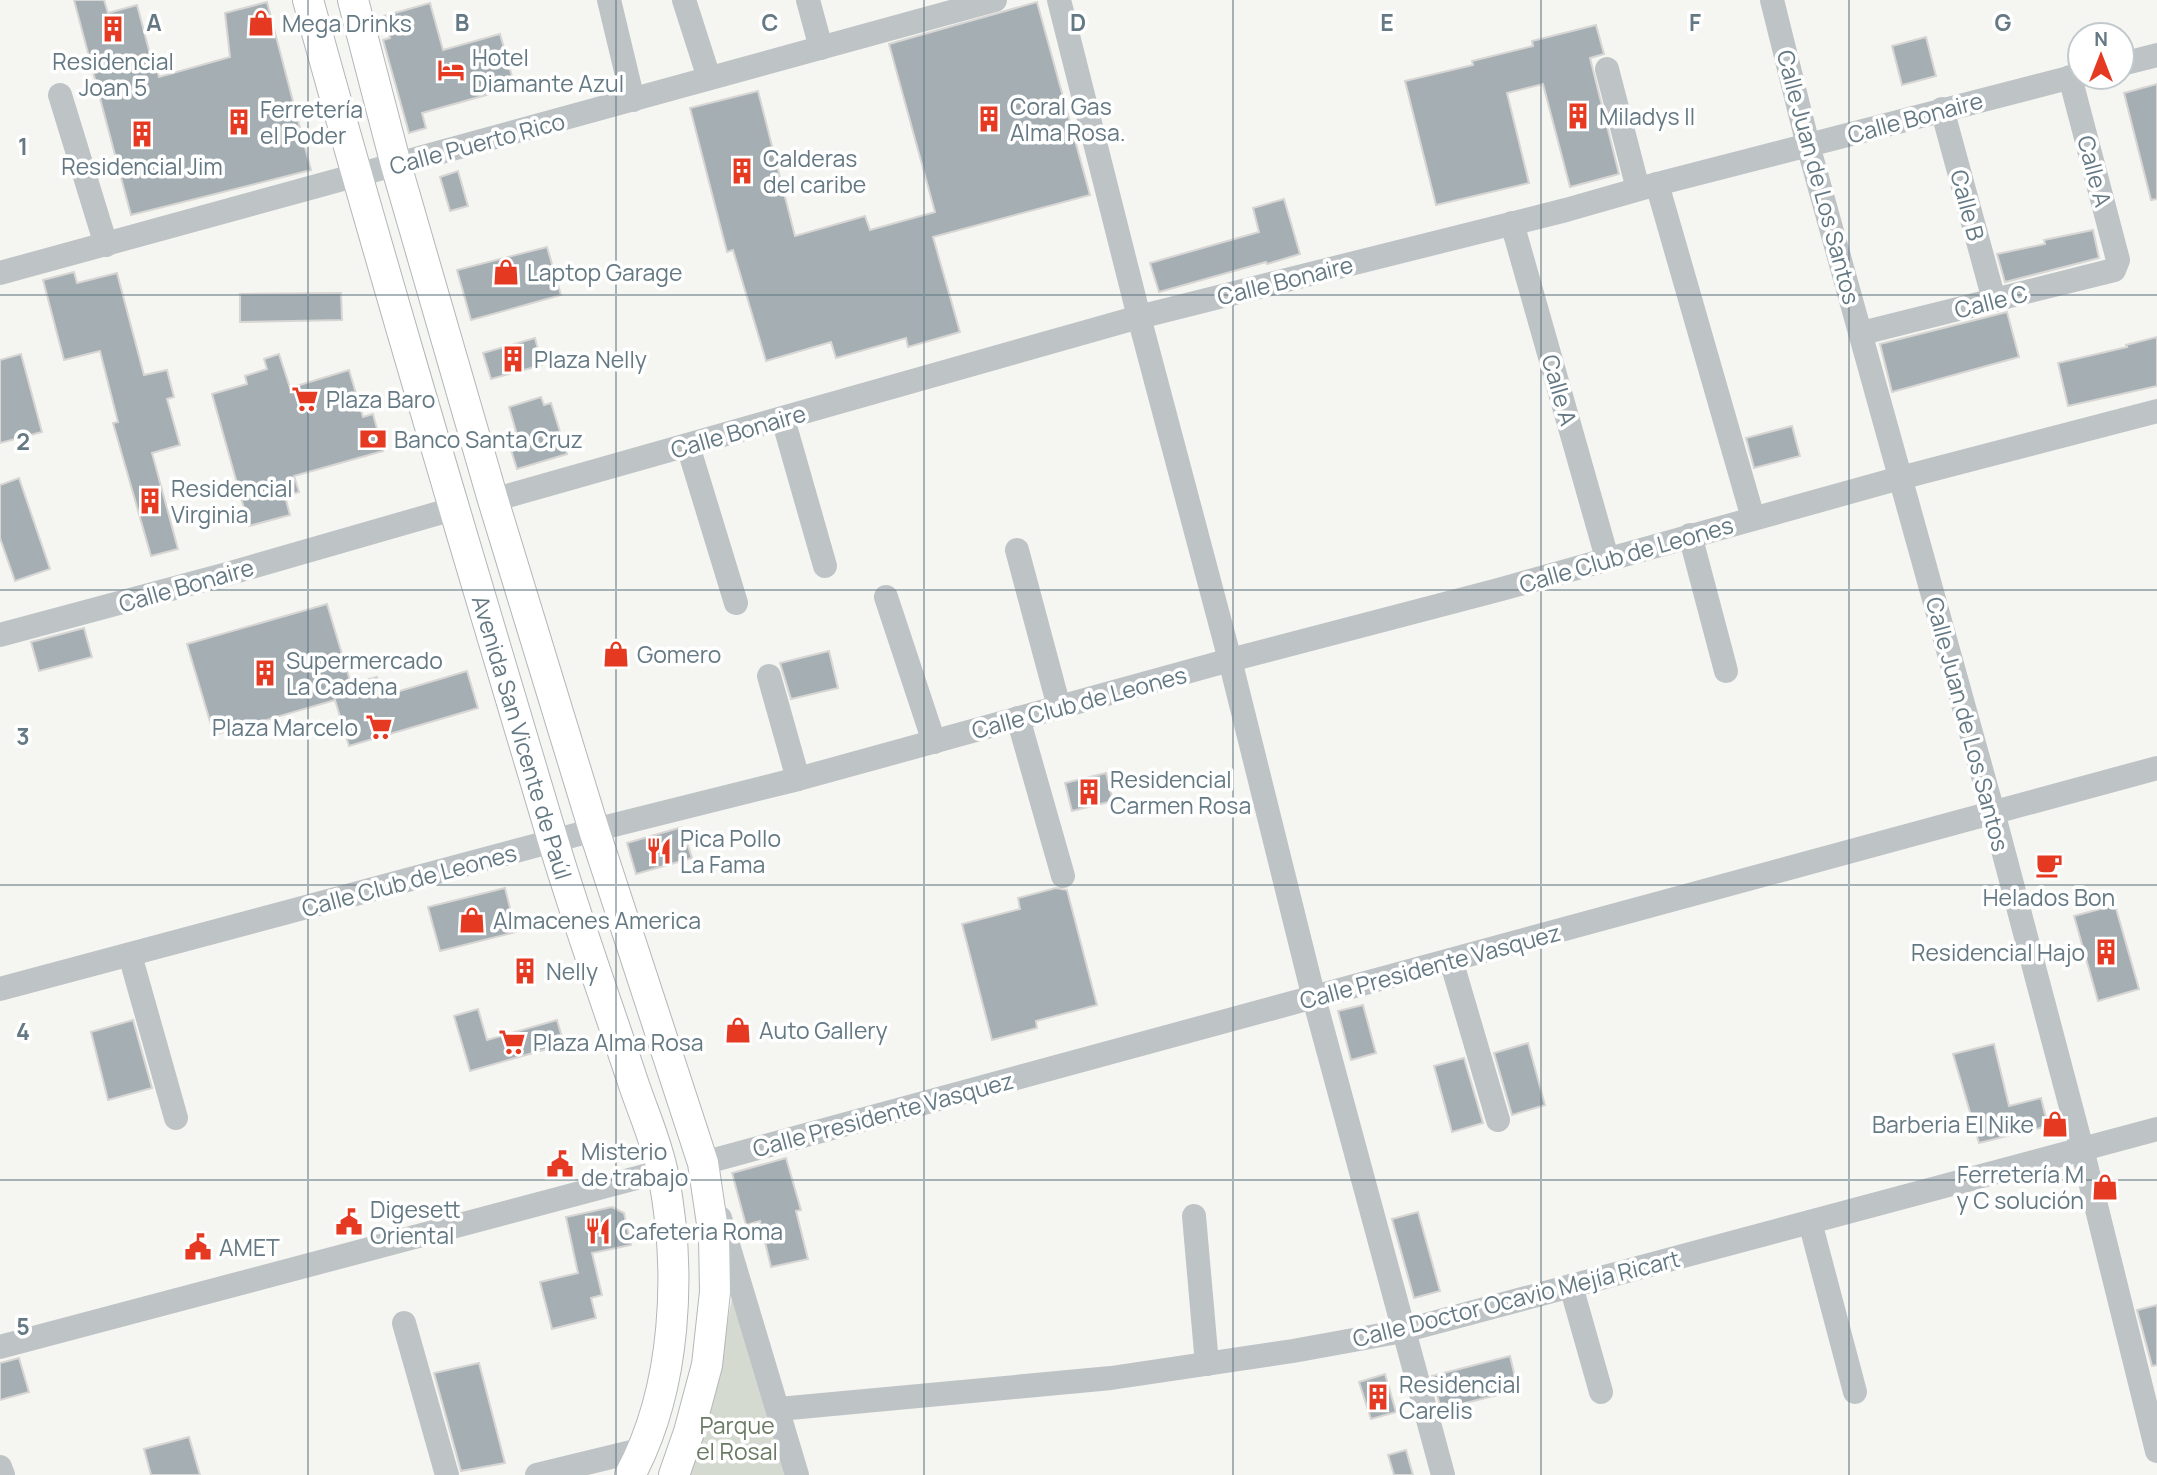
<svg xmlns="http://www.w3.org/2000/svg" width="2157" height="1475" viewBox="0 0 2157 1475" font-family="Manrope,sans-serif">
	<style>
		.green { fill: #d5dad0 }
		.building { fill: #a5afb3; stroke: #d7d6d4; stroke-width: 2 }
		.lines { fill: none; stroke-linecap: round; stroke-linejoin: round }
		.major-casing { stroke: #b1b7ba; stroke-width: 32 }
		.minor { stroke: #bec3c6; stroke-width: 24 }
		.major { stroke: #fff; stroke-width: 30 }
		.grid { fill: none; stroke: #647983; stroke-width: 2; stroke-opacity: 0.55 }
		.labels { text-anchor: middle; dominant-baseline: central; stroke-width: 7; stroke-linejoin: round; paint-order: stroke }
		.poi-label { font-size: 23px; fill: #647983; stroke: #fff; text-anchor: start }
		.street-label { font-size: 23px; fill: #647983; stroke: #fff }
		.park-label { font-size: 23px; fill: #6a7a63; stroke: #fff }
		.grid-label { font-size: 23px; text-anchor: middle; font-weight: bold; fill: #647983; stroke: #fff; stroke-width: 7; stroke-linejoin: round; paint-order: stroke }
	</style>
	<rect width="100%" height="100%" fill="#f5f5f1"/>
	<path class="green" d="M732 1297 785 1475H687L717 1381Z"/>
	<g class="building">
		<path d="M74 0H104L108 13 137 5 150 54 153 53 159 77 230 57 225 13 267 2 311 170 131 215Z"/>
		<path d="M1037 2 1090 195 933 237 960 332 908 347 906 338 836 358 831 342 766 361 733 250 727 252 690 108 758 91 795 236 865 216 870 230 935 212 889 44Z"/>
		<path d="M430 3 443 50 500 34 515 87 422 113 426 128 409 133 383 40 390 38 384 16Z"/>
		<path d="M1596 25 1604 54 1590 58 1619 174 1570 187 1543 84 1507 93 1529 183 1436 205 1405 81 1473 65 1472 61 1533 46 1532 41Z"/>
		<path d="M1926 37 1936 76 1902 85 1892 46Z"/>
		<path d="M2157 84V199L2151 200 2124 93Z"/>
		<path d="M458 171 468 206 450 211 440 177Z"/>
		<path d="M1284 199 1300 254 1267 264 1266 262 1159 292 1150 263 1259 232 1253 208Z"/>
		<path d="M2093 230 2099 258 2005 282 1997 254 2045 244 2044 240Z"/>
		<path d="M547 247 561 295 471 320 457 270Z"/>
		<path d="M74 272 77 283 117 273 144 375 167 370 174 397 167 399 180 445 152 453 178 549 151 556 113 423 118 422 100 351 64 360 43 280Z"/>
		<path d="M341 293 342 320 240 322V294Z"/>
		<path d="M2007 312 2019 357 1892 392 1880 344Z"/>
		<path d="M2157 337V386L2068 406 2058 363 2127 347 2126 345Z"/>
		<path d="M535 338 542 365 491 379 483 353Z"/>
		<path d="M21 354 42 432 0 443V360Z"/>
		<path d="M279 354 290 388 349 370 363 417 373 414 383 451 294 476 299 492 285 496 290 515 249 526 212 394 247 384 245 376 267 369 264 359Z"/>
		<path d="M541 397 544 405 551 403 567 454 517 469 506 434 516 431 509 407Z"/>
		<path d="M1792 426 1800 456 1754 468 1746 438Z"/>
		<path d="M19 478 50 569 15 581 0 538V485Z"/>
		<path d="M327 604 351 684 377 677 383 696 467 671 478 708 349 746 335 700 214 735 187 644Z"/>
		<path d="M84 628 92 657 39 671 31 642Z"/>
		<path d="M829 651 838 688 791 699 780 663Z"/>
		<path d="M1106 773 1113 801 1072 811 1065 783Z"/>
		<path d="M682 827 692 858 636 874 627 843Z"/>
		<path d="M505 888 516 932 440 951 428 907Z"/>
		<path d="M1056 888 1067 890 1097 1005 1036 1021 1037 1028 992 1040 962 924 1020 909 1018 898Z"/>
		<path d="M2115 905 2139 989 2098 1001 2074 916Z"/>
		<path d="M1363 1005 1376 1053 1351 1060 1338 1011Z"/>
		<path d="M478 1009 487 1040 557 1020 564 1044 470 1071 454 1016Z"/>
		<path d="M133 1020 152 1088 108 1100 91 1032Z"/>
		<path d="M1528 1043 1545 1105 1512 1115 1494 1053Z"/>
		<path d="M1994 1044 2009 1106 2041 1098 2048 1126 1979 1143 1953 1054Z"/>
		<path d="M1464 1058 1483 1123 1452 1132 1434 1066Z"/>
		<path d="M786 1158 801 1210 796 1211 808 1259 771 1267 760 1221 746 1225 732 1173Z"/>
		<path d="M612 1207 624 1213 631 1245 592 1253 602 1295 591 1298 596 1318 552 1329 540 1282 578 1273 566 1217Z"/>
		<path d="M1418 1212 1440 1291 1414 1298 1392 1219Z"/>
		<path d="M2157 1305V1365L2152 1366 2137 1310Z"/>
		<path d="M1510 1356 1518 1390 1441 1409 1432 1376Z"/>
		<path d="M19 1358 29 1392 0 1400V1363Z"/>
		<path d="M479 1363 505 1463 461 1471 434 1373Z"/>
		<path d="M1385 1374 1396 1412 1371 1419 1359 1382Z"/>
		<path d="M189 1437 200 1475H151L144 1449Z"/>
		<path d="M1406 1450 1413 1475H1394L1388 1455Z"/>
	</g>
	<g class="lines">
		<g class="major-casing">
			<g id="major">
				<path id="s1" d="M308 0C385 280 469 558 552 837 576 918 605 998 632 1079 642 1110 657 1142 663 1174 682 1270 677 1388 630 1475"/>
				<path d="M353 0 396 165 493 500 594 830 703 1163 714 1237 715 1292 707 1365 689 1432 674 1475"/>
			</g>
		</g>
		<g class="minor">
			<path d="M609 0 633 100"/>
			<path d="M684 0 709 78"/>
			<path d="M808 0 821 48"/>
			<path d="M1059 0 1139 317 1230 660 1314 998 1443 1475"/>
			<path d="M1772 0 1808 145 1993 812 2082 1149 2157 1451"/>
			<path d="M2122 64 2157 55"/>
			<path d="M1607 69 1638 189"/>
			<path d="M60 95 106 245"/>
			<path d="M1942 109 1994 300"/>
			<path d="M1657 184 1753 518"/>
			<path d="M1512 223 1607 558"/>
			<path d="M0 273 995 0"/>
			<path d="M1862 333 2114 270 2118 260 2070 77"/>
			<path d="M783 419 825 566"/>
			<path d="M688 446 736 603"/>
			<path d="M493 500 1139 317 1566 210 1657 184 2080 75"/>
			<path d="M1690 535 1726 671"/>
			<path d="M1017 550 1059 707"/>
			<path d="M886 597 934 742"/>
			<path d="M0 635 227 574 453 509"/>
			<path d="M769 676 798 779"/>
			<path d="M1018 718 1063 876"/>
			<path d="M130 955 176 1118"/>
			<path d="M1451 960 1498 1120"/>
			<path d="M0 989 594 830 798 779 1230 660 1498 590 1900 478 2157 411"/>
			<path d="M708 1179 703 1163 2157 768"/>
			<path d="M1194 1216 1207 1364"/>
			<path d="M720 1218 797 1475"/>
			<path d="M1810 1222 1855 1392"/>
			<path d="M1571 1286 1601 1392"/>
			<path d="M404 1323 447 1475"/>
			<path d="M0 1347 663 1171"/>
			<path d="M779 1409 1111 1378 1293 1351 1403 1331 2157 1129"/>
			<path d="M0 1467 3 1475"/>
			<path d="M537 1475 644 1449"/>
		</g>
		<use href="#major" class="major"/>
	</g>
	<path class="grid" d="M308 0V1475M616 0V1475M924 0V1475M1233 0V1475M1541 0V1475M1849 0V1475M0 295H2157M0 590H2157M0 885H2157M0 1180H2157"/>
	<defs>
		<g id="shop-bare" transform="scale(2.1)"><path d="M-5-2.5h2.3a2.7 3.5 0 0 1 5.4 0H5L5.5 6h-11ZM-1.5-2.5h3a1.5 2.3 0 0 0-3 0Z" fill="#e53922" stroke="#fff" stroke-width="2.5" paint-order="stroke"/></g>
		<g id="building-bare" transform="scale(2.1)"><path d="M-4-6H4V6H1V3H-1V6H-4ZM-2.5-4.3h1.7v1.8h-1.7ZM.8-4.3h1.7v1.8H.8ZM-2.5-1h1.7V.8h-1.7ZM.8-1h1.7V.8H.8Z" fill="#e53922" stroke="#fff" stroke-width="2.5" paint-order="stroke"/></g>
		<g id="hotel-bare" transform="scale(2.1)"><path d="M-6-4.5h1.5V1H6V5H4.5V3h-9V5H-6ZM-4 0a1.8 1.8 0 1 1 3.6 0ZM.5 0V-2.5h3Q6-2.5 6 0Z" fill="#e53922" stroke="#fff" stroke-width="2.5" paint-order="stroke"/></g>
		<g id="supermarket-bare" transform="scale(2.1)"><path d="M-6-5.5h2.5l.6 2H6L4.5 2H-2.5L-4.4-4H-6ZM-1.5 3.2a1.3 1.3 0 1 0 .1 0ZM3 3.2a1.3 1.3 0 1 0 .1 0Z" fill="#e53922" stroke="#fff" stroke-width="2.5" paint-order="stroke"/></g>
		<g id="bank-bare" transform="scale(2.1)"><path d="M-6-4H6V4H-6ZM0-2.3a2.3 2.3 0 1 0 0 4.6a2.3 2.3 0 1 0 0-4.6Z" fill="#e53922" stroke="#fff" stroke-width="2.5" paint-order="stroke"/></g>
		<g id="restaurant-bare" transform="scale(2.1)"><path d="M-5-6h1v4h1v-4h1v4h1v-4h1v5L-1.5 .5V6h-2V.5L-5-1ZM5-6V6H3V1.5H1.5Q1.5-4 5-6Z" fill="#e53922" stroke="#fff" stroke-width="2.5" paint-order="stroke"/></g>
		<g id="cafe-bare" transform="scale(2.1)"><path d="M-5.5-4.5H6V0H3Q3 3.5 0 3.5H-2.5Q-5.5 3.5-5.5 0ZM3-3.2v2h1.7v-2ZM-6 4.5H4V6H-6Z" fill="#e53922" stroke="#fff" stroke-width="2.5" paint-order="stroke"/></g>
		<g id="civic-bare" transform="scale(2.1)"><path d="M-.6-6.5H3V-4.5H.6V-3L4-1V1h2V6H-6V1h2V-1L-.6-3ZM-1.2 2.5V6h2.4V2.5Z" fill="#e53922" stroke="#fff" stroke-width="2.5" paint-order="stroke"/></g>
	</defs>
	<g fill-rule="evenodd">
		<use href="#shop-bare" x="261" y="23"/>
		<use href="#building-bare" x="113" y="29"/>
		<use href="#hotel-bare" x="451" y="70"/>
		<use href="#building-bare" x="1578" y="116"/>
		<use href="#building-bare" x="989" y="119"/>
		<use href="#building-bare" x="239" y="122"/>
		<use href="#building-bare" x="142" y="134"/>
		<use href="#building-bare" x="742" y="171"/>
		<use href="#shop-bare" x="506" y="272"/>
		<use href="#building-bare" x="513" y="359"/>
		<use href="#supermarket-bare" x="305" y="399"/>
		<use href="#bank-bare" x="373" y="439"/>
		<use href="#building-bare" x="150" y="501"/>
		<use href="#shop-bare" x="616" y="654"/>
		<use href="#building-bare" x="265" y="673"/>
		<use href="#supermarket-bare" x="379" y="727"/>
		<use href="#building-bare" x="1089" y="792"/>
		<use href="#restaurant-bare" x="659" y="851"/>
		<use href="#cafe-bare" x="2049" y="865"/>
		<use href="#shop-bare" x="472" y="920"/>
		<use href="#building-bare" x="2106" y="952"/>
		<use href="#building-bare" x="525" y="971"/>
		<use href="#shop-bare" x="738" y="1030"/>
		<use href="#supermarket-bare" x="512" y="1042"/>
		<use href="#shop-bare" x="2055" y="1124"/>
		<use href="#civic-bare" x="560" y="1164"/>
		<use href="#shop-bare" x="2105" y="1187"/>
		<use href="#civic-bare" x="349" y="1222"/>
		<use href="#restaurant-bare" x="598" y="1231"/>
		<use href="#civic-bare" x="198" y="1247"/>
		<use href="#building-bare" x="1378" y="1397"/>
	</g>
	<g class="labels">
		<g class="poi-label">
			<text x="282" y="23">Mega Drinks</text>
			<text x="472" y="57">Hotel<tspan x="472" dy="26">Diamante Azul</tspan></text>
			<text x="113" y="61" text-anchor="middle">Residencial<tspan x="113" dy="26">Joan 5</tspan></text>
			<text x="1010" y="106">Coral Gas<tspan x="1010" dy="26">Alma Rosa.</tspan></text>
			<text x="260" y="109">Ferretería<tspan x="260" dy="26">el Poder</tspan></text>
			<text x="1599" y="116">Miladys II</text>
			<text x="763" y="158">Calderas<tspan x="763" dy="26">del caribe</tspan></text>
			<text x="142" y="166" text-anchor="middle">Residencial Jim</text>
			<text x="527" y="272">Laptop Garage</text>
			<text x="534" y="359">Plaza Nelly</text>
			<text x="326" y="399">Plaza Baro</text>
			<text x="394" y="439">Banco Santa Cruz</text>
			<text x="171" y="488">Residencial<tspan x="171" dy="26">Virginia</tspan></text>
			<text x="637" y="654">Gomero</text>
			<text x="286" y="660">Supermercado<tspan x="286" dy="26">La Cadena</tspan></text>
			<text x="358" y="727" text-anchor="end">Plaza Marcelo</text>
			<text x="1110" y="779">Residencial<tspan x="1110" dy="26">Carmen Rosa</tspan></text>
			<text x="680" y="838">Pica Pollo<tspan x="680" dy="26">La Fama</tspan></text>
			<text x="2049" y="897" text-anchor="middle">Helados Bon</text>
			<text x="493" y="920">Almacenes America</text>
			<text x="2085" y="952" text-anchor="end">Residencial Hajo</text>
			<text x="546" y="971">Nelly</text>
			<text x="759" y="1030">Auto Gallery</text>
			<text x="533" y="1042">Plaza Alma Rosa</text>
			<text x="2034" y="1124" text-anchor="end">Barberia El Nike</text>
			<text x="581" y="1151">Misterio<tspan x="581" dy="26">de trabajo</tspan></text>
			<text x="2084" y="1174" text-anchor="end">Ferretería M<tspan x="2084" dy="26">y C solución</tspan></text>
			<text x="370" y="1209">Digesett<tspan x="370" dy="26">Oriental</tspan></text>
			<text x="619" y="1231">Cafeteria Roma</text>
			<text x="219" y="1247">AMET</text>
			<text x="1399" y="1384">Residencial<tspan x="1399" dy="26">Carelis</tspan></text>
		</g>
		<g class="street-label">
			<text transform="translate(1915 117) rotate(-15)">Calle Bonaire</text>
			<text transform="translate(477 143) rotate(-15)">Calle Puerto Rico</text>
			<text transform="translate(2095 171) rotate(75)">Calle A</text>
			<text transform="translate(1819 177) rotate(75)">Calle Juan de Los Santos</text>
			<text transform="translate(1968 205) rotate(75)">Calle B</text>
			<text transform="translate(1285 280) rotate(-14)">Calle Bonaire</text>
			<text transform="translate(1991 301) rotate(-14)">Calle C</text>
			<text transform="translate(1560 390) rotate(74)">Calle A</text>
			<text transform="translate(738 431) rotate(-16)">Calle Bonaire</text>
			<text transform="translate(1626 554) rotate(-16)">Calle Club de Leones</text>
			<text transform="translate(186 585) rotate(-16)">Calle Bonaire</text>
			<text transform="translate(1079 702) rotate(-15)">Calle Club de Leones</text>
			<text transform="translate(1968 724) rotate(75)">Calle Juan de Los Santos</text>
			<text stroke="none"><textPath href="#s1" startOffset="768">Avenida San Vicente de Paúl</textPath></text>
			<text transform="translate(409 880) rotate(-15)">Calle Club de Leones</text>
			<text transform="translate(1430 966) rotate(-15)">Calle Presidente Vasquez</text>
			<text transform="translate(883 1114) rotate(-15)">Calle Presidente Vasquez</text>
			<text transform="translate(1516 1298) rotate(-14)">Calle Doctor Ocavio Mejía Ricart</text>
		</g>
		<g class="park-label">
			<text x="737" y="1425">Parque<tspan x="737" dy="26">el Rosal</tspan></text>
		</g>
	</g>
	<g class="grid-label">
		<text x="154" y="31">A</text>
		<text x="462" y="31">B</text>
		<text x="770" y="31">C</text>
		<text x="1078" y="31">D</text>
		<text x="1387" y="31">E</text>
		<text x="1695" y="31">F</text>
		<text x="2003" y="31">G</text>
		<text x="23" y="155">1</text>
		<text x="23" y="450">2</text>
		<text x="23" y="745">3</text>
		<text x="23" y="1040">4</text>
		<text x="23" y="1335">5</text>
	</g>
	<g transform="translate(2101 56)"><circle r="33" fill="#ffffff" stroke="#c1c9cd" stroke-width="2"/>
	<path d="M0-5L12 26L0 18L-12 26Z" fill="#e53922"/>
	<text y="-10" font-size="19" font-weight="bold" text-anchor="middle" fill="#647983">N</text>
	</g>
</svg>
